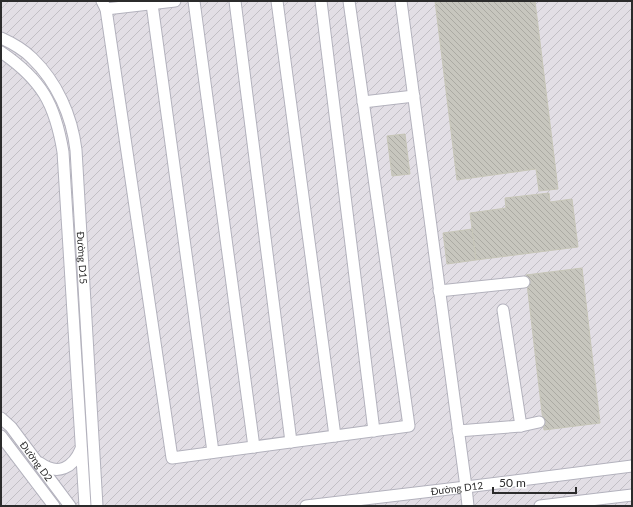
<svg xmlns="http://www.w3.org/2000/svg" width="633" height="507" viewBox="0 0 633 507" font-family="Lato,sans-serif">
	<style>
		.industrial { fill: url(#industrial-furrows) }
		.building { fill: url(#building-back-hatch); stroke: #c7c6b8 }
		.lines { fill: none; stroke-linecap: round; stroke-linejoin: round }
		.minor-casing { stroke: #b3b2bd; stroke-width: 13 }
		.minor { stroke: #fff; stroke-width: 11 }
		.labels { text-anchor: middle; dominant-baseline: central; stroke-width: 3; stroke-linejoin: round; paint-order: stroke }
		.street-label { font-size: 10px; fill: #2b2b2b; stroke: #fff }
	</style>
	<defs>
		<pattern id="industrial-furrows" width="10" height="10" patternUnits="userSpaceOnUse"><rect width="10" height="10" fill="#e2dee5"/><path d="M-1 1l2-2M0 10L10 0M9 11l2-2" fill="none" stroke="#c2bfc5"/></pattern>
		<pattern id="building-back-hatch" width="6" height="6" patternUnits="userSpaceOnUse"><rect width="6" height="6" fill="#c7c6be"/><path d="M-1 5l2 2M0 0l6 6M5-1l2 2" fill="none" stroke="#abaaa3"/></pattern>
	</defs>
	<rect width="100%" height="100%" fill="#eceadf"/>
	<rect class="industrial" x="1" y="1" width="631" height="505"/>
	<g class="building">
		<path d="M435 1H535L558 189 539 191 536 169 457 180Z"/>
		<path d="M405 134 410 174 392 176 387 136Z"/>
		<path d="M549 193 550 202 572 199 578 247 476 260 470 213 506 208 505 198Z"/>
		<path d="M472 229 476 260 447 264 443 233Z"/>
		<path d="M582 268 600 423 544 430 526 275Z"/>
	</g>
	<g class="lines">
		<g class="minor-casing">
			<g id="minor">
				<path d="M102 1 106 9 172 458 409 426 349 1"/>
				<path d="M194 1 254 447"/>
				<path d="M235 1 291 442"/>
				<path d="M277 1 335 436"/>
				<path d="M321 1 374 431"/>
				<path d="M401 1 434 249 466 487 468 506"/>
				<path d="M152 4 213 452"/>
				<path d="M106 9 175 1"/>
				<path id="s1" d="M1 38C12 43 23 49 32 58 57 82 72 116 76 150L97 506"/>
				<path d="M1 52C42 80 55 104 63 152L85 506"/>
				<path d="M363 102 414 96"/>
				<path d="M439 291 524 282"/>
				<path d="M503 310 521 426"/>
				<path id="s2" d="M1 418 11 427 70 506"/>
				<path d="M458 431 521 426 539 422"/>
				<path d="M1 436 54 506"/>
				<path d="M40 463C58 476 73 468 81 449"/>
				<path id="s3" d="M306 506 466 487 632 466"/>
				<path d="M540 506 632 495"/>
			</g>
		</g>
		<use href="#minor" class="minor"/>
	</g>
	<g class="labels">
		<g class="street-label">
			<text stroke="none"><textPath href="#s1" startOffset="249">Đường D15</textPath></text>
			<text stroke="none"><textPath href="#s2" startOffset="56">Đường D2</textPath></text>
			<text stroke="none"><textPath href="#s3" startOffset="152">Đường D12</textPath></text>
		</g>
	</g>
	<rect width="633" height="507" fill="none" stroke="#2b2b2b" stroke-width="4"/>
	<path d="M493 487v6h83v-6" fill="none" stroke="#2b2b2b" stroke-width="2"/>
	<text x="499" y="487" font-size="12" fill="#2b2b2b" stroke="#ffffff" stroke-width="3" paint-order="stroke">50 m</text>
</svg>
